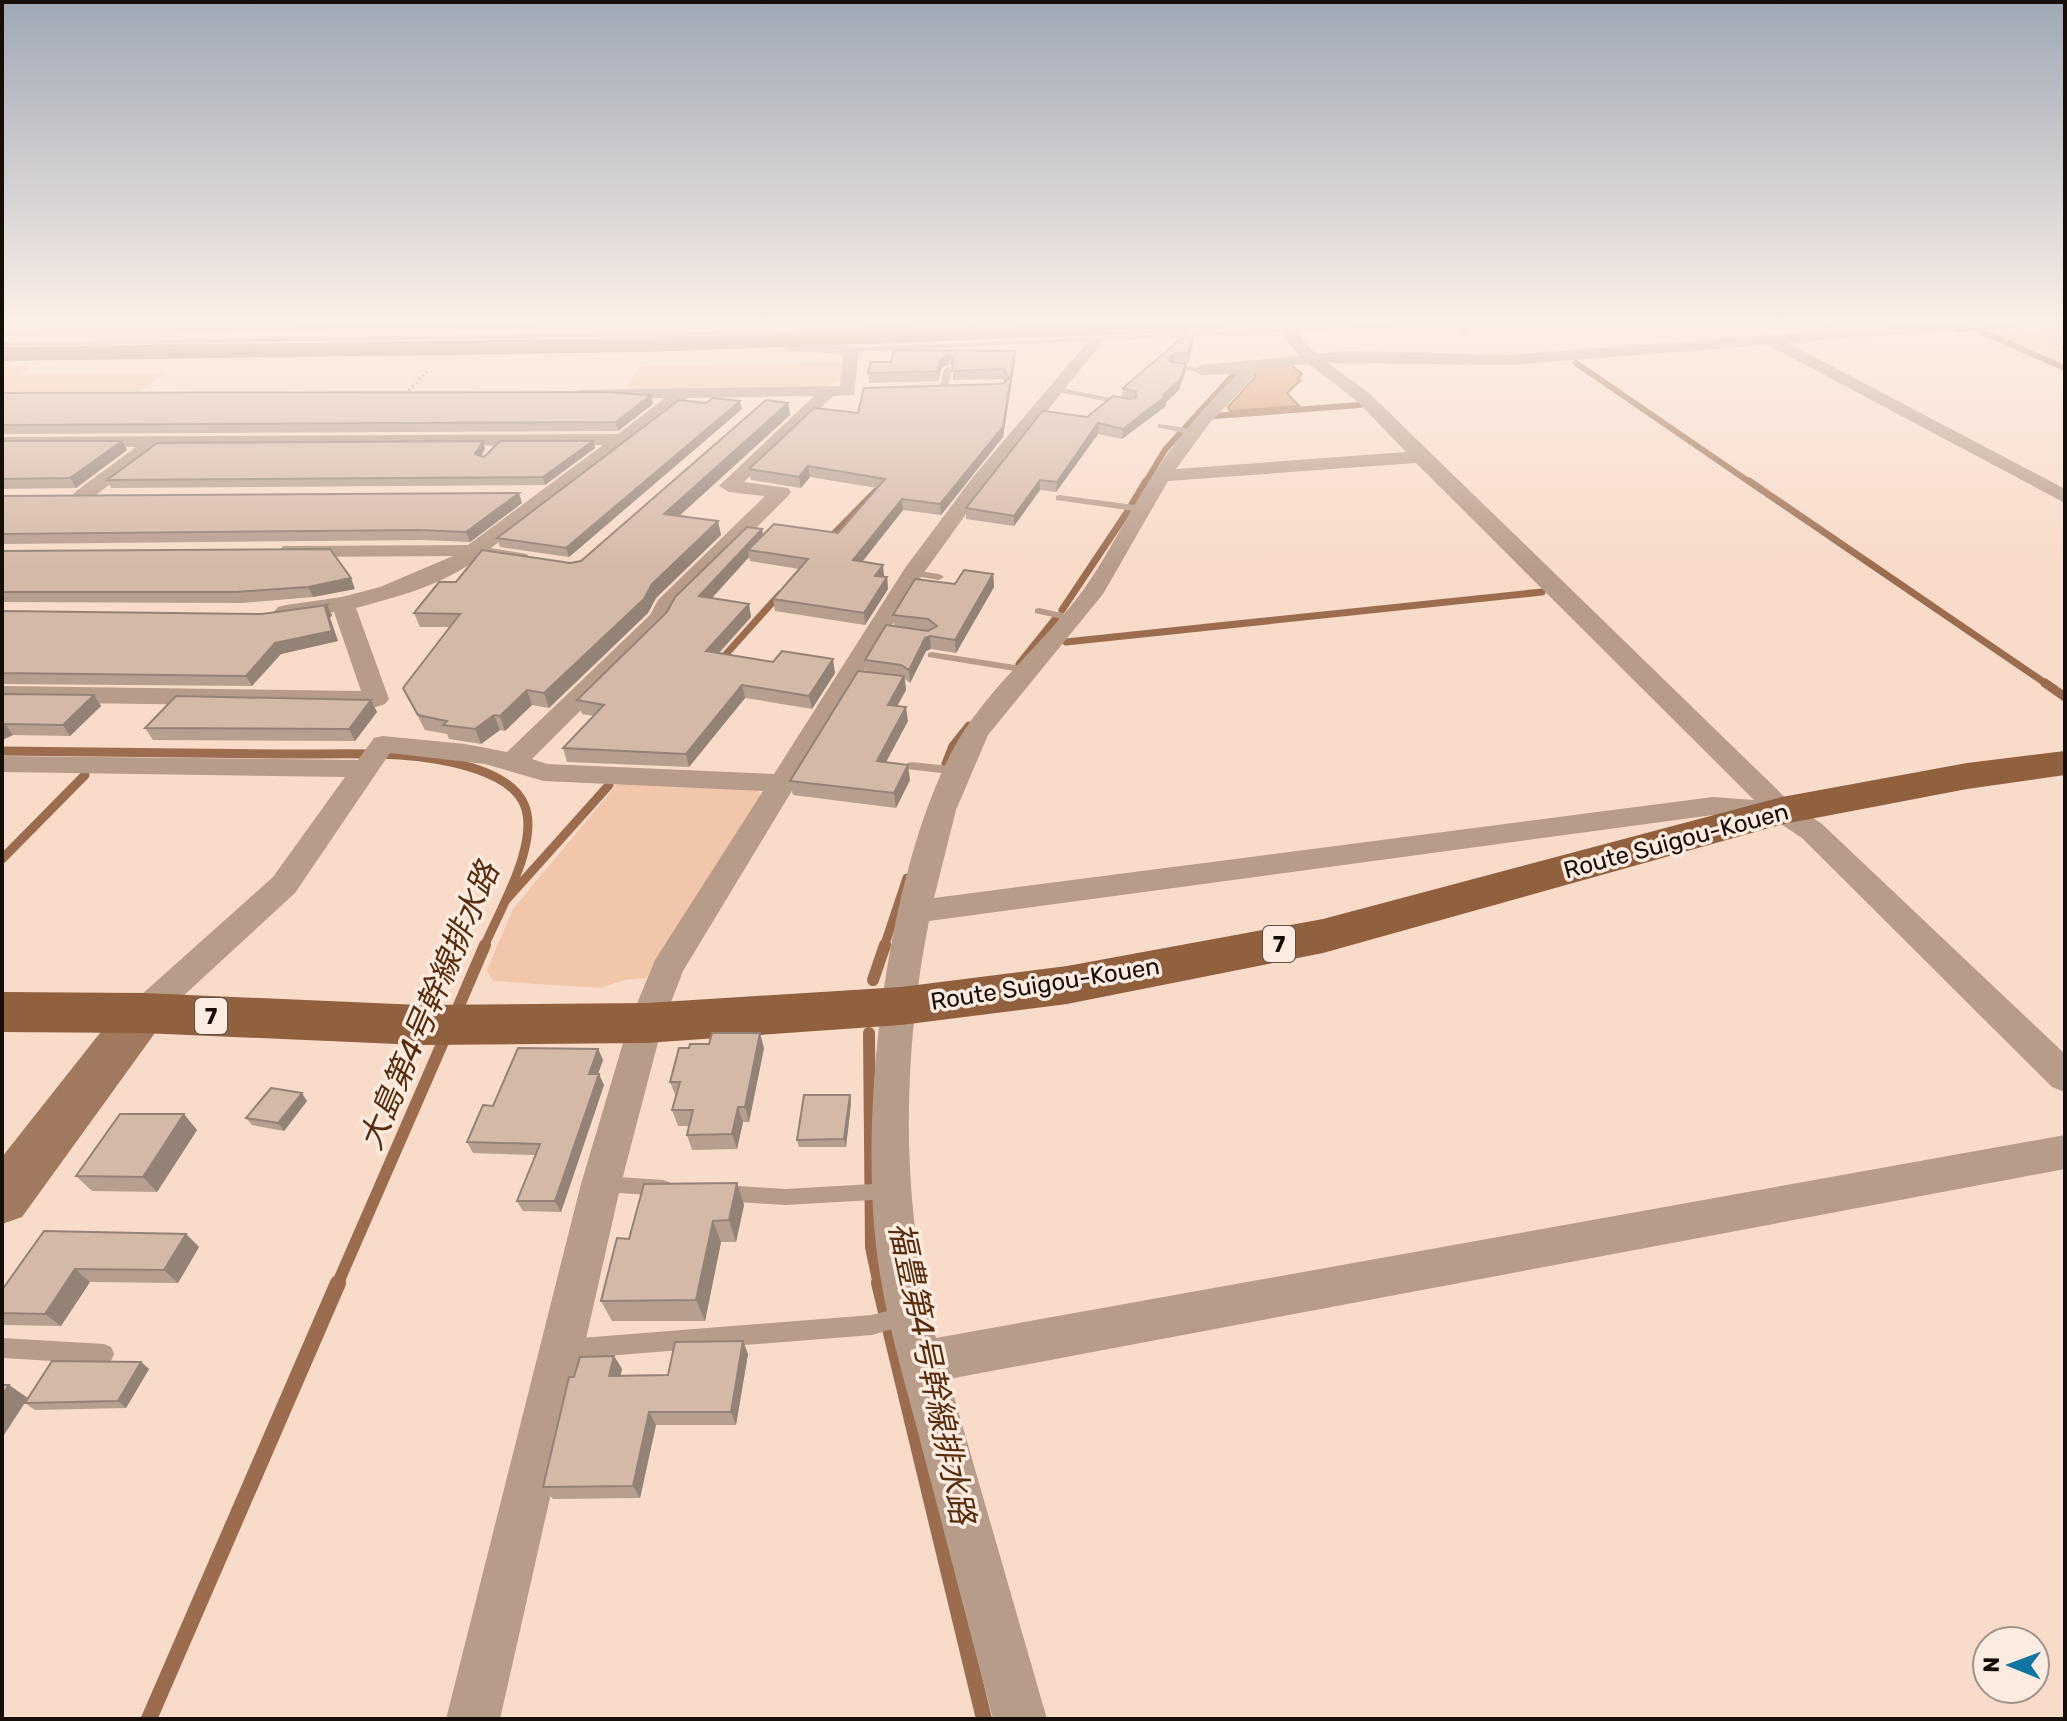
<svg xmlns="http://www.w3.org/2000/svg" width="2067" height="1721" viewBox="0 0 2067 1721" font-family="Rubik,'Noto Sans JP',sans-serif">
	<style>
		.green { fill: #f2c6aa }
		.water { fill: #d3966c; stroke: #9b6d4e; stroke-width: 2 }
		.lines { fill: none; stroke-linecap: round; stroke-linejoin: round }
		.stream-far4 { stroke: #9b6d4e; stroke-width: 6 }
		.stream-far3 { stroke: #9b6d4e; stroke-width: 7 }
		.stream-far2 { stroke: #9b6d4e; stroke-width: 9 }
		.stream-far1 { stroke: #9b6d4e; stroke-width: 12 }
		.stream { stroke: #9b6d4e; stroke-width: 16 }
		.path { stroke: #ab9587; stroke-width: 3; stroke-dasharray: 2 3; stroke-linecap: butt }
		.lane { fill: #b79c8a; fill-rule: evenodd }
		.street { fill: #b79c8a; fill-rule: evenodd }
		.secondary { fill: #a1795f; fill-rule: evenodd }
		.primary { fill: #90603f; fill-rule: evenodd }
		.wall { fill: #b79f90 }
		.shaded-wall { fill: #958276 }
		.building { fill: #d5b9a8; stroke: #958276; stroke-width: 2 }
		.labels { text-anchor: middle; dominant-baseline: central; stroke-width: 7; stroke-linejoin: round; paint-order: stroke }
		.shield { fill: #fcebe0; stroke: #5c5049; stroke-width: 2 }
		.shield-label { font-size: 22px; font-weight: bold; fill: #170e08 }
		.street-label { font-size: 24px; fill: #170e08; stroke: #fcebe0 }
		.near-water-label { font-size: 32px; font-style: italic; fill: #562d0d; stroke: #fcebe0 }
	</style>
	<rect width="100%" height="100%" fill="#f8dbc9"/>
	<g class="green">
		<path d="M2065 326V365L1989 332Z"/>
		<path d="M839 362 843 369 840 379 823 389 625 390 640 366Z"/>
		<path d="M18 365H33L20 374 165 373 139 391 2 392V367Z"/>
		<path d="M617 784 758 788 761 799 646 978 624 980 600 988 493 981 487 970 513 909Z"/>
	</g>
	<path class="water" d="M1289 363 1302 374 1297 379 1301 380 1287 393 1299 406 1230 411 1228 407 1256 376 1248 368Z"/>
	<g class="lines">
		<g class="stream-far4">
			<path d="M1957 329 2010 325"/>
			<path d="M1984 333 2065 368"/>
			<path d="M1576 363 1751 483"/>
			<path d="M1214 416 1360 405"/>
			<path d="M1185 428 1234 374"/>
			<path d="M884 483 887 480"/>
			<path d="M1145 483 1165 450 1181 432"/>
		</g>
		<g class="stream-far3">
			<path d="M1749 481 2048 685"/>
			<path d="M1132 504 1146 481"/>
			<path d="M828 540 886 481"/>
			<path d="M1062 610 1128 511"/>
			<path d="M1066 642 1542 592"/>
			<path d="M719 662 780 594"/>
			<path d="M1019 664 1056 618"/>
		</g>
		<g class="stream-far2">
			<path d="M2045 683 2065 697"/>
			<path d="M2 751C93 752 185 753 276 754 341 755 414 748 476 769 494 775 516 786 524 804 541 842 499 911 484 947"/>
			<path d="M946 764 953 746 969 726"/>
			<path d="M2 859 85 775"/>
			<path d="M506 900 609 785"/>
			<path d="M884 947 907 878"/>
		</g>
		<g class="stream-far1">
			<path d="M873 980 885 945"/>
			<path d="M454 1017 485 945"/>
			<path d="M869 1033 871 1247 879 1285"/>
			<path d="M337 1285 446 1035"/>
		</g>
		<g class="stream">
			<path d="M879 1283 984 1719"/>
			<path d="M149 1719 338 1283"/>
		</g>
		<g class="path">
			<path d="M1991 330 2045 325"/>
			<path d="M2065 338 2049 342 2065 349"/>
			<path d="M405 394 427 372"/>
		</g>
		<g class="lane">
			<path d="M389 325H556L553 327 2 335V331Z"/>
			<path d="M895 325H956L781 334 2 346V342L781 330Z"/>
			<path d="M1379 325H1438L851 352 847 350 851 348Z"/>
			<path d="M1460 325H1468L1467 336 1460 334Z"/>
			<path d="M1566 325H1574L1569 328Z"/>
			<path d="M1827 325 1844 333 1845 335 1838 337 1819 326Z"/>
			<path d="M1174 365 1201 368 1205 370 1201 372 1171 369 1170 367Z"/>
			<path d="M948 367 952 369 948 387 944 389 940 387 944 369Z"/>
			<path d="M1056 387 1125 401 1129 403 1125 405 1053 391 1052 389Z"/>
			<path d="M1158 424 1193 429 1197 432 1193 435 1161 428H1158Z"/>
			<path d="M1059 495 1142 506 1147 509 1142 512 1056 500V496Z"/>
			<path d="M913 570 939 574 944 577 939 580 909 575V571Z"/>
			<path d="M1039 608 1075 616 1076 618 1071 621 1035 613V609Z"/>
			<path d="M932 652 1027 667 1033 670 1027 673 928 657V653Z"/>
			<path d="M912 762 958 767 964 771 958 775 907 769 906 766 907 763Z"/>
			<path d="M604 1176 663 1180 669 1182 672 1188 669 1194 663 1196 604 1192 598 1190 595 1184 598 1178Z"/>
			<path d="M890 1183 896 1185 899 1191 896 1197 890 1199 785 1205 723 1201 717 1199 714 1193 717 1187 723 1185 785 1189Z"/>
			<path d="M905 1306 912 1309 915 1316 912 1323 872 1335 568 1359 561 1356 558 1349 561 1342 568 1339 872 1315Z"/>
			<path d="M2 1338 104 1344 111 1347 114 1354 111 1361 104 1364 2 1358Z"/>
		</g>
		<g class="street">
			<path d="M1905 325H1975L1968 329 1788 343 2065 489V503L1768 345 1509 365 1328 363 1370 394 1792 804 1822 824 2065 1054V1092L2052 1087 1802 838 1775 820 1713 815 929 921C902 1056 900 1205 936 1338L2065 1135V1169L949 1379 1047 1719H993C969 1629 946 1538 922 1448 907 1388 888 1329 879 1268 857 1125 884 885 950 755 983 691 1042 646 1084 589 1108 555 1126 517 1149 481 1174 442 1204 406 1238 374L1201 375 1193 370 1201 365 1300 356 1279 331 1287 326 1292 328 1316 354 1348 351 1509 355ZM1309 364 1358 402 1406 452 1176 469 1209 424 1253 377 1255 374 1252 370ZM1416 463 1754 800 1713 797 934 898 956 810 988 735 1103 594 1168 481Z"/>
			<path d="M1096 336 1104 341 1101 344 987 485 923 574 683 971 663 1023 621 1184 500 1719H446L581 1184 629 1023 655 960 763 791 544 781 485 764 390 753 295 893 155 1022 143 1026 131 1022 126 1013 131 1004 273 877 345 777 2 772V756L358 760 374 738 383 736 465 744 507 752 650 615 658 600 765 496 729 492 719 486 814 396 687 398 491 548 527 554 530 559 527 564 519 565 477 559C443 585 397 597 356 608L389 699 385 704 376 707 2 702V686L361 691 334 612 286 619 278 617 274 612 278 607 286 605 342 597 380 587 453 556 291 557 283 556 280 551 283 546 468 545 603 445 160 447 89 500 82 502 72 496 75 492 136 447H2V437L618 434 665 398 584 399 578 398 576 394 578 390 840 386 843 354 789 351 772 342 780 337 792 342 857 347 859 350 854 395 833 396 744 482 788 488 791 492 788 496 676 608 668 623 532 759 547 764 774 774 905 568 973 477 1091 338Z"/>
		</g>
		<g class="secondary">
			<path d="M1026 325H1226L1216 331 645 352 2 361V347L645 338Z"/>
			<path d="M143 994 160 1000 167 1013 160 1026 22 1217 2 1224V1157L126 1000Z"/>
		</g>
		<path class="primary" d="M2065 751V775L1967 789 1784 824 1323 953 1067 1004 901 1025 646 1043 420 1045 143 1033 2 1032V992L143 993 420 1005 646 1003 901 987 1067 966 1323 919 1782 797 1967 763Z"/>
	</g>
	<g class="wall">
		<path d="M1194 339 1188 364 1173 363 1186 364 1185 373 1179 390 1166 402V406L1122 439 1098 434 1056 492 1040 490 1014 526 966 519V508L1087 417 1122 397 1123 388Z"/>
		<path d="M894 350 1015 360 1003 437 941 515 903 510 862 562 887 577 888 589 865 625 775 611 773 599 799 569 750 561 749 557 712 598 749 604 751 617 719 653 835 673 812 709 745 698 689 767 567 762 563 748 594 716 582 714 577 700 762 529 763 535 838 533 877 488 810 477 801 488 751 480 749 469 858 413 1004 383 1005 382 1004 379 953 380V367L949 364 941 368 938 381 869 383 868 373 891 362Z"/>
		<path d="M2 393 653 404 618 431 2 434Z"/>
		<path d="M706 403 742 409 569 557 500 547 497 538Z"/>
		<path d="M788 403 790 415 679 516 718 521 721 535 656 598 648 613 549 708 532 705 505 731 500 730 481 744 449 739 447 734 425 730 403 688 449 627H420L414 613 456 582 581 561Z"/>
		<path d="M2 441H122L127 450 76 488 2 489Z"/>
		<path d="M483 441 485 449 481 456 484 457 593 441 595 448 545 485 111 488 107 480Z"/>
		<path d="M2 496 522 503 470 542 423 540 2 544Z"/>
		<path d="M2 551 355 589 313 597 242 603 2 602Z"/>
		<path d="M993 574 994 587 956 653 931 649 926 651 910 683 905 679 906 690 897 706 908 721 886 762 910 780 896 808 793 795 790 781 866 672 865 660 894 627 893 615 955 584Z"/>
		<path d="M327 605 332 615 330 618 338 641 281 654 252 686 2 684V611L262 614Z"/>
		<path d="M2 694 94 695 101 706 70 736 13 735 2 740Z"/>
		<path d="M371 700 377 712 355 741 153 740 145 728Z"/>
		<path d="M764 1048 749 1122H743L737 1149 692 1150 687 1135 689 1126H678L672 1110 676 1097 670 1082Z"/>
		<path d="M598 1049 603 1060 598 1074 604 1085 561 1212 523 1211 517 1201 535 1155 473 1153 467 1142 493 1106Z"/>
		<path d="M850 1095 851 1103 846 1147H799L797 1140Z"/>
		<path d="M307 1101 284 1131 252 1125 246 1118Z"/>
		<path d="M197 1130 157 1192 92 1191 76 1176Z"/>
		<path d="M737 1183 744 1205 736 1242H721L705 1321H612L601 1301Z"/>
		<path d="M186 1234 199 1247 178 1283 90 1282 61 1326 2 1325V1290Z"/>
		<path d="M748 1354 736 1425H656L640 1498 553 1499 543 1487 574 1377 614 1356 622 1369 620 1376 668 1375Z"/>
		<path d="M141 1362 149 1369 126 1408 35 1410 25 1403Z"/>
	</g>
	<g class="shaded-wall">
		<path d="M1195 330 1194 339 1188 364V354Z"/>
		<path d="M1015 351V360L1003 437 941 515 940 504 1003 427Z"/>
		<path d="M1175 353 1174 362 1167 366 1168 357Z"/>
		<path d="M949 355V364L941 368 938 381V371L941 359Z"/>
		<path d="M1186 364 1185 373 1179 390 1166 402V406L1122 439 1123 429 1163 395Z"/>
		<path d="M651 395 653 404 618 431 616 422Z"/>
		<path d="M740 401 742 409 569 557 566 548Z"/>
		<path d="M788 403 790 415 667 527 664 514Z"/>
		<path d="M1098 423V434L1056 492 1057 482Z"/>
		<path d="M122 441 127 450 76 488 70 478Z"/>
		<path d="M483 441 485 449 478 462 475 454Z"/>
		<path d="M593 441 595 448 545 485 543 477Z"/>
		<path d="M808 466 810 477 801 488 799 477Z"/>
		<path d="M1040 480V490L1014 526V516Z"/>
		<path d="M519 493 522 503 470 542 466 532Z"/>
		<path d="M902 499 903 510 854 572 853 560Z"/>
		<path d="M718 521 721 535 656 598 648 613 549 708 544 693 652 584Z"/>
		<path d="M762 529 764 541 748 550 749 557 702 609 699 596Z"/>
		<path d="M883 565 884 576H875Z"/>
		<path d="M993 574 994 587 956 653 955 640Z"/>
		<path d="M887 577 888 589 865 625 864 613Z"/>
		<path d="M351 578 355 589 313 597 308 587Z"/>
		<path d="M749 604 751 617 709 664 706 651Z"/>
		<path d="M327 605 332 615 330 618 338 641 281 654 252 686 246 676 275 643Z"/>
		<path d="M930 636 931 649 926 651 910 683 909 670 925 638Z"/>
		<path d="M833 659 835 673 812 709 809 696Z"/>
		<path d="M904 676 906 690 890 719 888 705Z"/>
		<path d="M742 685 745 698 689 767 686 754Z"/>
		<path d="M527 690 532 705 505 731 500 716Z"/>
		<path d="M94 695 101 706 70 736 63 725Z"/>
		<path d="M371 700 377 712 355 741 349 729Z"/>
		<path d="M906 707 908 721 879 775 877 761Z"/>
		<path d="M494 715 500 730 481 744 475 729Z"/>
		<path d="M5 724 13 735 2 740V725Z"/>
		<path d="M908 765 910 780 896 808 894 793Z"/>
		<path d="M760 1033 764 1048 749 1122 745 1107Z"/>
		<path d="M598 1049 603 1060 594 1085 589 1074Z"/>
		<path d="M599 1074 604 1085 561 1212 555 1201Z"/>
		<path d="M302 1093 307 1101 284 1131 278 1123Z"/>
		<path d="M850 1095 851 1103 846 1147 844 1139Z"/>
		<path d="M738 1107 743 1122 737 1149 732 1134Z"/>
		<path d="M184 1114 197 1130 157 1192 143 1177Z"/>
		<path d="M737 1183 744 1205 736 1242 729 1220Z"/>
		<path d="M713 1221 721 1242 705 1321 696 1300Z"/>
		<path d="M186 1234 199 1247 178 1283 164 1270Z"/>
		<path d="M75 1269 90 1282 61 1326 45 1314Z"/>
		<path d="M743 1341 748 1354 736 1425 731 1412Z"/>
		<path d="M614 1356 622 1369 617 1389 609 1376Z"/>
		<path d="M141 1362 149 1369 126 1408 118 1401Z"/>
		<path d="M9 1385 28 1398 2 1438V1395Z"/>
		<path d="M649 1412 656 1425 640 1498 633 1486Z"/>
	</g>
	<g class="building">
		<path d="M1191 330H1195L1188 354 1175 353 1168 357 1171 362 1186 364 1180 380 1163 395 1166 396 1123 429 1098 423 1057 482 1040 480 1014 516 966 508 1040 414 1044 411 1087 417 1113 396 1130 399 1136 397V392L1123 388Z"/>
		<path d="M894 350 1015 351 1003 427 940 504 902 499 853 560 883 565 875 576 887 577 864 613 773 599 808 559 748 550 774 524 838 533 885 479 808 466 799 477 749 469 814 408 858 413 864 388 998 384 1004 383 1009 378 1004 369 952 371 954 358 949 355 941 359 938 371 868 373 871 362H891Z"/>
		<path d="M602 392 651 395 616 422 2 425V393Z"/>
		<path d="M713 398 740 401 566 548 497 538 679 400 706 403Z"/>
		<path d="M766 400 788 403 664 514 718 521 652 584 644 599 544 693 527 690 500 716 494 715 475 729 443 725 447 721 418 715 403 688 460 614 414 613 439 582H456L482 550 570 563 581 561Z"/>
		<path d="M2 441H122L70 478 2 479Z"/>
		<path d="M483 441 475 454 484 457 500 441H593L543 477 107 480 157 443Z"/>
		<path d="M519 493 466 532 419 530 2 534V496Z"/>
		<path d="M747 527 762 529 699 596 749 604 706 651 773 662 782 651 833 659 809 696 742 685 686 754 563 748 604 705 577 700 667 612 675 597Z"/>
		<path d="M330 549 351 578 308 587 236 592H2V551Z"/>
		<path d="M964 570 993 574 955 640 930 636 925 638 909 670 901 665 865 660 886 625 928 631 937 626 928 619 893 615 915 579 955 584Z"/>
		<path d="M327 605 325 607 332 631 275 643 246 676 2 673V611L262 614Z"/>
		<path d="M858 671 904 676 888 705 906 707 877 761 908 765 894 793 790 781Z"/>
		<path d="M2 694 94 695 63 725 5 724 2 725Z"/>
		<path d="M176 696 371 700 349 729 145 728Z"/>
		<path d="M712 1033H760L745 1107H738L732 1134 687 1135 693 1110H672L680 1082H670L679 1048H689L690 1044H709Z"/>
		<path d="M518 1048 598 1049 589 1074H599L555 1201H517L540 1144 467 1142 483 1105 493 1106Z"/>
		<path d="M271 1088 302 1093 278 1123 246 1118Z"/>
		<path d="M804 1095H850L844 1139 797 1140Z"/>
		<path d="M120 1114H184L143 1177 76 1176Z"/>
		<path d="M737 1183 729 1220 713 1221 696 1300 601 1301 617 1238 629 1239 644 1184Z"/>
		<path d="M44 1231 186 1234 164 1270 75 1269 45 1314 2 1313V1290Z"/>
		<path d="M743 1341 731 1412H649L633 1486 543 1487 569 1377H574L580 1357 614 1356 609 1376 668 1375 675 1342Z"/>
		<path d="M52 1361 141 1362 118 1401 25 1403Z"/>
		<path d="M2 1385H9L2 1395Z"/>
	</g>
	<linearGradient id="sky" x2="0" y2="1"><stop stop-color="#9fa8b6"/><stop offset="0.57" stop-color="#fcefe7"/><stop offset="1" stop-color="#fcefe7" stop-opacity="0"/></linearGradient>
	<rect width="2067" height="566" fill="url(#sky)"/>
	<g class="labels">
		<g class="shield">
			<rect x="1263" y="926" width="32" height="36" rx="6"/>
			<rect x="195" y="998" width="32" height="36" rx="6"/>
		</g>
		<g class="shield-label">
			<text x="1279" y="944">7</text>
			<text x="211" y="1016">7</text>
		</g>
		<g class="street-label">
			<text transform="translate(1676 841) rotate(-15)">Route Suigou-Kouen</text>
			<text transform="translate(1045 984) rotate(-9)">Route Suigou-Kouen</text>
		</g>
		<g class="near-water-label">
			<text transform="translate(429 1006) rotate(-67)">大島第4号幹線排水路</text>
			<text transform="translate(932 1373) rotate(78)">福豊第4号幹線排水路</text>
		</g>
	</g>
	<rect width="2067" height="1721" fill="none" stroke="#170e08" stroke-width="8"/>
	<g transform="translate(2011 1665) rotate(271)"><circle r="38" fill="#fcebe0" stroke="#a0938a" stroke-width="2"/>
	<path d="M0-6L14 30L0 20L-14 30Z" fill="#1175a2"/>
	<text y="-12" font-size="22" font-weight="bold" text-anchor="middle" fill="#170e08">N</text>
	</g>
</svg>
